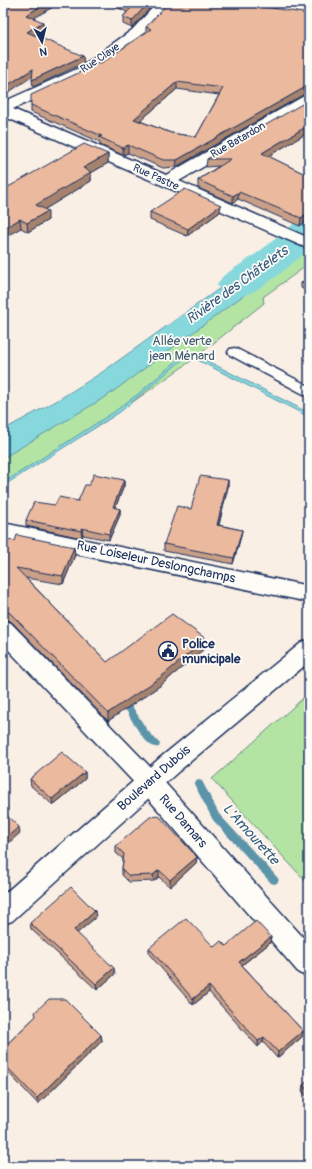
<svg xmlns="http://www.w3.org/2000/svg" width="312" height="1169" viewBox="0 0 312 1169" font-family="Pangolin,sans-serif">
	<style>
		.green { fill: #b3e4a4; stroke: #678a81 }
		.water { fill: #87d8dd; stroke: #5c94aa }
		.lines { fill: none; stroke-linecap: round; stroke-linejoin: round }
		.stream { fill: #5c94aa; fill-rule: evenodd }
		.river { fill: #87d8dd; fill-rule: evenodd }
		.service-casing { stroke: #1b2f5e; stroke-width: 3 }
		.minor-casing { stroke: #1b2f5e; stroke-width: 3 }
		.tertiary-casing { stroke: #1b2f5e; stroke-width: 3 }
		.service { fill: #fdfcf7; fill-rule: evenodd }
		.minor { fill: #fdfcf7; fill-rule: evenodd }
		.tertiary { fill: #fdfcf7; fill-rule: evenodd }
		.wall { fill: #ca9f87; stroke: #1b2f5e; fill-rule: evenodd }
		.shaded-wall { fill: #a4826e; stroke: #1b2f5e }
		.building { fill: #ebb99d; stroke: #1b2f5e; fill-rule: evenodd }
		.labels { text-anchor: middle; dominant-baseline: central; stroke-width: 3.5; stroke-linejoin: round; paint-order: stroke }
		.far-street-label { font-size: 11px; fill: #1b2f5e; stroke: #fdfcf7 }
		.park-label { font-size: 13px; fill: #415c70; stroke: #fdfcf7 }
		.street-label { font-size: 13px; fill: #1b2f5e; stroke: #fdfcf7 }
		.poi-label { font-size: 13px; font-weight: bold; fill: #1b2f5e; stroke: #fdfcf7; text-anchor: start }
		.water-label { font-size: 14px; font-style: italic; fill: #36597e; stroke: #fdfcf7 }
	</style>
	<rect width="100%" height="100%" fill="#f9efe5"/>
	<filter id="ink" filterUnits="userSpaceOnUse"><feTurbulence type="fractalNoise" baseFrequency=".025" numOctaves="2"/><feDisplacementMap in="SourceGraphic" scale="8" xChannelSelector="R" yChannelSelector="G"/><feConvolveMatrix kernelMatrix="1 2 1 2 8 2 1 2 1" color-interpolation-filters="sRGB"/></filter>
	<g filter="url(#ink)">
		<g class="green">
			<path d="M297 245 309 250V264L263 297 264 303 191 361 100 425 69 442 3 485V449L58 419Z"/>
			<path d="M309 693V885L212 779Z"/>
		</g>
		<g class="water">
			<path d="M280 241 302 250 248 292 107 396 3 458V430L58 400 101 373 223 286Z"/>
			<path d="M188 351 309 413V417L188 355 120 412 3 486V483L114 412 138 394Z"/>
		</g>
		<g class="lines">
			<g class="stream">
				<path d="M129 704 132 706 147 730 160 744 159 747C147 751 130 717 125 708L126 706Z"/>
				<path d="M199 780 202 781 219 814 277 877 279 880 277 883 274 884 271 883 213 820 194 784 196 781Z"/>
			</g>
			<path class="river" d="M309 219V249C293 263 259 294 238 297 234 297 228 295 223 294L217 285 223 276 260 251 296 222Z"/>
			<g class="service-casing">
				<path id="service" d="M235 348 309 386V397L230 355 228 352 230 349Z"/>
			</g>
			<g class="minor-casing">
				<g id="minor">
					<path d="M157 3H172L142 36 89 74 13 109 166 175 304 96 309 94V105L179 181 309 238V249L3 116V102L79 68 132 30Z"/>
					<path d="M3 523 309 586V602L3 539Z"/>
					<path d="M3 620 11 623 158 775 309 944V977L299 973 140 789 3 644Z"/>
				</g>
			</g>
			<g class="tertiary-casing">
				<path id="tertiary" d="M309 640V662L179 771 12 921 3 924V895L161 757 301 643Z"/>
			</g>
			<use href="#service" class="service"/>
			<use href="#minor" class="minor"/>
			<use href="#tertiary" class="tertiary"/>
		</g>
		<g class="wall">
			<path d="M107 3H155L132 28 123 24V17L127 12Z"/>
			<path d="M266 3H309V10Z"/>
			<path d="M309 14V93L303 95 176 167 163 168 128 153 123 155 100 145V142L31 112V105L101 63 146 32V27ZM177 89 219 95 196 137 171 133 140 121Z"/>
			<path d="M309 132 268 156 309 176 300 226 238 199 233 203 198 188V180L219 166 206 167 207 159Z"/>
			<path d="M108 154V163L91 173V181L45 209 48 220 28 232 21 228 3 190Z"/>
			<path d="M150 212H220L187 236 150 220Z"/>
			<path d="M309 276V292L301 288V283Z"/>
			<path d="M124 480V486L115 508 120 509V515L109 540 83 535 82 538 26 526V520L55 505 78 501 89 485Z"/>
			<path d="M228 480V487L219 525 242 530 241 536 233 564 164 551V544L191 509Z"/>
			<path d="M309 522V531L307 530 308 523Z"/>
			<path d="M3 539 15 541 74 547 75 555 63 584 26 578 107 662 205 648 161 685 108 721 12 622 4 619H3Z"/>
			<path d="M85 772V779L53 805 31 786 30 779Z"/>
			<path d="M116 846 197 857 196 863 170 887 159 877 154 881 129 882 122 875V869L123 859 116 853Z"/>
			<path d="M96 917 77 933 115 974 97 990 31 929 30 923Z"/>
			<path d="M271 937 270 943 242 965 303 1031 302 1037 277 1058 263 1042 258 1047 209 992 193 1005 149 954V948L214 947 226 946Z"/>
			<path d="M36 1016 101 1035 102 1041 38 1104 3 1067V1048Z"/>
			<path d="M309 1080V1099L302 1091 303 1085Z"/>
		</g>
		<g class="shaded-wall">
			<path d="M47 3H60L27 22 26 15Z"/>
			<path d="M148 3H155L132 28V21Z"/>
			<path d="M43 22 44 29 28 39 27 32Z"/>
			<path d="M83 56 84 63 33 87 32 80Z"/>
			<path d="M33 69V76L3 96V88Z"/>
			<path d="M177 82V89L134 126V119Z"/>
			<path d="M309 86V93L303 95 176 167 177 160 304 88Z"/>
			<path d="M309 125V132L262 160V153Z"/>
			<path d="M128 145V153L123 155V148Z"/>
			<path d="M108 154V163L91 173V181L37 214 36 205 83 168Z"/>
			<path d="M239 192 238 199 233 203V196Z"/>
			<path d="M221 205 220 212 187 236 188 229Z"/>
			<path d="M48 211V220L28 232 27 223Z"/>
			<path d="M309 212V219L300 226 301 218Z"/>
			<path d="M20 219 21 228 3 238V229Z"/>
			<path d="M124 480V486L113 513V507Z"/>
			<path d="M228 480V487L217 532V525Z"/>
			<path d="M120 509V515L109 540V534Z"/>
			<path d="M82 528 83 535 82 538 81 531Z"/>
			<path d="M242 530 241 536 233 564 234 558Z"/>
			<path d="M74 547 75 555 63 584V576Z"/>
			<path d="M206 639 205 648 161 685 108 721V713Z"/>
			<path d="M6 643 7 651 3 654V645Z"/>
			<path d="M85 772V779L53 805 52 799Z"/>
			<path d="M19 827 20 833 3 848V840Z"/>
			<path d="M197 857 196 863 170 887V880Z"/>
			<path d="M159 870V877L154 881 153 875Z"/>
			<path d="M95 911 96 917 74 936V930Z"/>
			<path d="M271 937 270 943 238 968 239 962Z"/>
			<path d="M114 968 115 974 97 990 96 984Z"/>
			<path d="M209 986V992L193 1005V999Z"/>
			<path d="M303 1031 302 1037 277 1058 278 1052Z"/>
			<path d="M101 1035 102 1041 38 1104 37 1098Z"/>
			<path d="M264 1037 263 1042 258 1047V1041Z"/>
		</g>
		<g class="building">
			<path d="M3 3H47L26 15 43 22 27 32 83 56 32 80 33 69 3 88Z"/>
			<path d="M121 3H148L132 21 123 17 131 8Z"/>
			<path d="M168 3H241L309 14V86L304 88 177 160H163L128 145 123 148 99 137 102 136 31 105V95L89 68 98 62 101 63 151 29 146 27ZM177 82 223 88 196 137 171 133 134 119Z"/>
			<path d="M309 100V125L262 153 309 176V212L301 218 239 192 233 196 198 180 231 159H207Z"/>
			<path d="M84 144 108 154 83 168 91 172 36 205 48 211 27 223 20 219 3 229V190Z"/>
			<path d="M185 189 221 205 188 229 150 212Z"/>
			<path d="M309 276V287L301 283Z"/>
			<path d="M94 474 124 480 113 507 120 509 109 534 82 528 81 531 26 520 34 502 55 505 59 497 78 501 85 485H89Z"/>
			<path d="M200 476 228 480 217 525 242 530 234 558 164 544 177 506 191 509Z"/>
			<path d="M17 535 74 547 63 576 16 568 107 662 172 614 206 639 161 677 108 713 10 613 3 611V606H4L3 605V539L15 541Z"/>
			<path d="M3 639 6 643 3 645Z"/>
			<path d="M62 752 85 772 52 799 30 779Z"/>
			<path d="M3 812 19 827 3 840Z"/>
			<path d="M159 816 197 857 170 880 159 870 153 875 129 876 122 869 124 854 116 846 150 817Z"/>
			<path d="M71 887 95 911 74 930 114 968 96 984 30 923Z"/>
			<path d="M186 918 214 947 221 941 226 946 256 921 271 937 239 962 303 1031 278 1052 264 1037 258 1041 209 986 193 999 149 948Z"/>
			<path d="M49 999H65L101 1035 37 1098 3 1063V1048L36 1016 35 1012Z"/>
			<path d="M309 1080V1092L303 1085Z"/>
		</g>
	</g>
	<defs>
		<g id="civic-ring" transform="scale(1)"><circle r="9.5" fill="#fdfcf7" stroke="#1b2f5e" stroke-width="1.5"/><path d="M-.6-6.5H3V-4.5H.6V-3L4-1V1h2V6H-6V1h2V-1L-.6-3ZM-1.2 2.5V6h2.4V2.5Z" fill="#1b2f5e"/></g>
	</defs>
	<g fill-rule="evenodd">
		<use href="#civic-ring" x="168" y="651"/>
	</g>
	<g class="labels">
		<g class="far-street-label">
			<text transform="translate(100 58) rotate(-34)">Rue Claye</text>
			<text transform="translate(238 140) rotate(-30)">Rue Batardon</text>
			<text transform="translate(156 177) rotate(24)">Rue Pastre</text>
		</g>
		<g class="park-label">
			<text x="182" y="341">Allée verte<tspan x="182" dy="15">jean Ménard</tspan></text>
		</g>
		<g class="street-label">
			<text transform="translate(156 562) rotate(12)">Rue Loiseleur Deslongchamps</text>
			<text transform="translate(154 778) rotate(-41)">Boulevard Dubois</text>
			<text transform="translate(183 821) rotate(49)">Rue Damars</text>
		</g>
		<g class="poi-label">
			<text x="182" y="644">Police<tspan x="182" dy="15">municipale</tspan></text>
		</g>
		<g class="water-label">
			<text transform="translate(237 285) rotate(-36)">Rivière des Châtelets</text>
			<text transform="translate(251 834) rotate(48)">L'Amourette</text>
		</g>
	</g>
	<rect width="312" height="1169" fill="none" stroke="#fdfcf7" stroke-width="16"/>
	<rect x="8" y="8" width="296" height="1153" fill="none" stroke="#1b2f5e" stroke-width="1.5" filter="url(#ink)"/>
	<g transform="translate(42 42) rotate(172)" stroke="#fdfcf7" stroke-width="3" paint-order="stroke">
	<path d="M0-3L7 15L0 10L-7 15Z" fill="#1b2f5e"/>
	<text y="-6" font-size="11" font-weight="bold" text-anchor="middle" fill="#1b2f5e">N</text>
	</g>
</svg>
